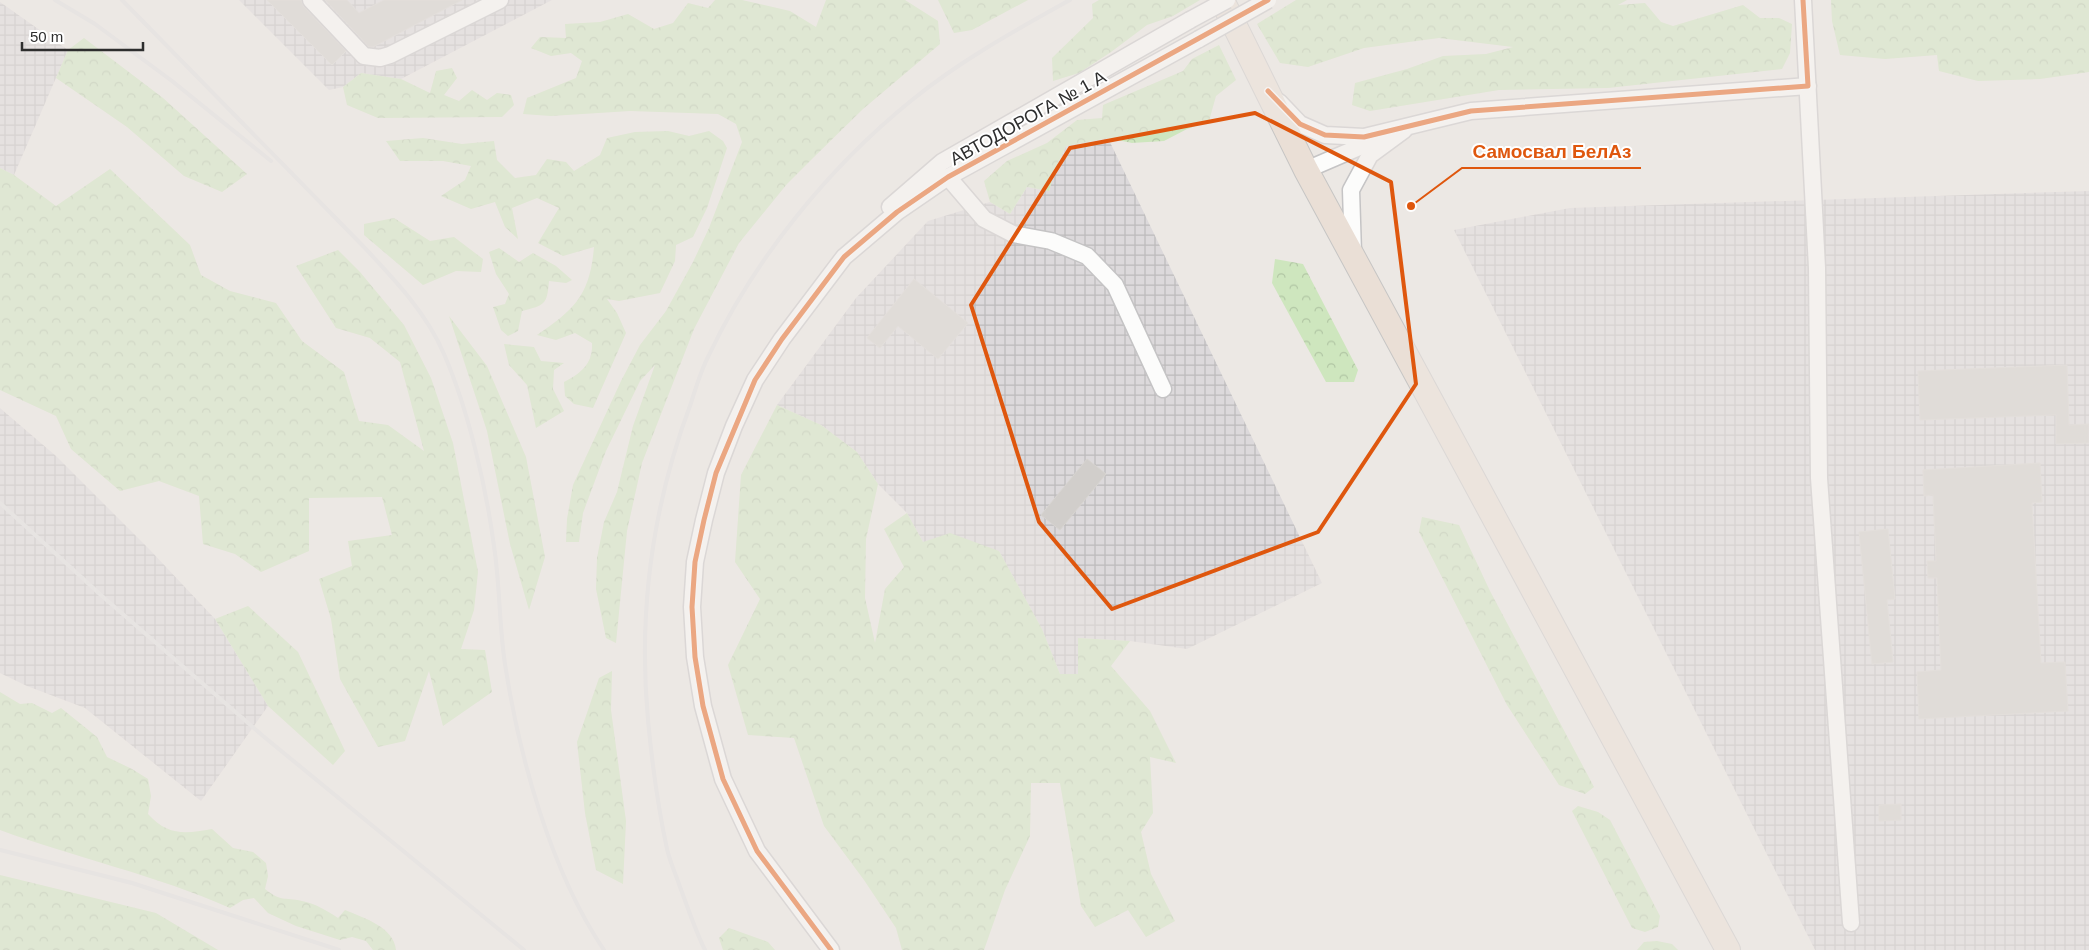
<svg xmlns="http://www.w3.org/2000/svg" width="2089" height="950" viewBox="0 0 2089 950" font-family="Arial,sans-serif">
	<style>
		.industrial { fill: url(#industrial-grid) }
		.forest { fill: url(#forest-crowns) }
		.building { fill: #d1cecb; stroke: #d7d4d0 }
		.lines { fill: none; stroke-linecap: round; stroke-linejoin: round }
		.minor-casing { stroke: #c5c4c5; stroke-width: 19 }
		.highway-casing { stroke: #c6c5c4; stroke-width: 26 }
		.minor { stroke: #fcfcfb; stroke-width: 16 }
		.highway { stroke: #eadfd6; stroke-width: 24 }
		.rail { stroke: #dfdfe1; stroke-width: 4 }
		.minor-bridge-casing { stroke: #c5c4c5; stroke-width: 19; stroke-linecap: butt }
		.minor-bridge { stroke: #fcfcfb; stroke-width: 16 }
		.cycleway-casing { stroke: #fff; stroke-width: 8 }
		.cycleway { stroke: #e8590c; stroke-width: 5 }
		.marked { fill: none; stroke: #df570e; stroke-width: 4; stroke-linejoin: round }
		.labels { text-anchor: middle; dominant-baseline: central; stroke-width: 4; stroke-linejoin: round; paint-order: stroke }
		.street-label { font-size: 18px; fill: #2e2e2e; stroke: #fff }
		.leader { fill: none; stroke: #df570e; stroke-width: 2 }
		.callout-dot { fill: #df570e; stroke: #fff; stroke-width: 2 }
		.callout-label { font-size: 19px; text-anchor: middle; font-weight: bold; fill: #df570e; stroke: #fff; stroke-width: 4; stroke-linejoin: round; paint-order: stroke }
	</style>
	<defs>
		<pattern id="industrial-grid" width="8" height="8" patternUnits="userSpaceOnUse" patternTransform="scale(1.25)"><rect width="8" height="8" fill="#dcd9db"/><path d="M0 4h8M4 0v8" fill="none" stroke="#bdbbbc"/></pattern>
		<pattern id="forest-crowns" width="20" height="18" patternUnits="userSpaceOnUse" patternTransform="scale(1.25)"><rect width="20" height="18" fill="#cee6be"/><path d="M2 6a3 3 0 1 1 6 0M12 15a3 3 0 1 1 6 0" fill="none" stroke="#b1c6a4"/></pattern>
	</defs>
	<rect width="100%" height="100%" fill="#ece8e4"/>
	<g class="industrial">
		<path d="M239 0H552L401 79 361 73 343 87 329 90Z"/>
		<path d="M0 2 68 50 14 175 0 168Z"/>
		<path d="M1108 138 1322 583 1187 649 1130 641 1078 638V675L1060 674 1042 629 999 551 923 542 907 513 878 484 857 452 821 425 777 405 856 298 928 221 990 202 1010 214 1027 187 1049 191 1055 169 1066 146Z"/>
		<path d="M2089 191V950H1815L1454 230 1570 208Z"/>
		<path d="M0 408 56 456 150 550 215 619 268 706 201 801 85 708 27 686 0 673Z"/>
	</g>
	<g class="forest">
		<path d="M715 0H742L790 11 816 27 826 0H905L938 21 940 44 863 109 814 157 787 184 739 243 694 329 642 463 627 531 616 643 606 638 596 589 597 558 604 522 617 492 633 426 655 365 640 381 606 451 583 513 579 542H566L567 519 573 485 621 381 640 345 666 311 693 262 709 228 742 142 736 124 718 114 630 111 551 116 523 114 527 98 576 78 582 61 571 53 551 56 531 48 540 37 566 38 565 24 600 22 628 14 654 29 673 23 688 3 708 8Z"/>
		<path d="M938 0H1028L972 30 954 33Z"/>
		<path d="M1099 0H1200L1173 16 1147 25 1111 52 1079 73 1053 81 1052 58 1093 18 1092 4Z"/>
		<path d="M1296 0H1627L1618 5 1645 3 1661 22 1673 26 1743 5 1760 18H1779L1792 24 1790 53 1782 69 1608 88 1499 90 1370 111 1352 105 1355 83 1407 69 1443 56 1486 54 1513 47 1439 38 1364 48 1308 67 1280 63 1257 24Z"/>
		<path d="M1831 0H2089V72L2040 79 1978 81 1939 71 1937 55 1885 59 1840 55 1832 21Z"/>
		<path d="M84 38 163 98 247 174 222 192 184 176 127 127 56 78 68 50Z"/>
		<path d="M1219 45 1236 80 1216 96 1209 121 1187 129 1164 141 1132 143 1108 138 1066 146 1055 169 1049 191 1027 187 1010 214 990 202 984 181 1007 161 1047 143 1077 120 1102 118 1103 105 1183 71 1192 59Z"/>
		<path d="M452 68 457 78 444 95 459 101 472 90 487 100 497 93 511 95 514 105 502 117 378 118 347 105 343 87 361 73 401 79 430 93 436 71Z"/>
		<path d="M668 131 689 136 709 131 723 141 727 148 707 208 693 237 676 245 675 261 660 293 619 301 607 299 617 313 626 333 593 408 574 404 565 396 564 382C581 373 593 364 592 343L575 333 556 340 537 335C575 309 590 295 594 247L563 256 538 243 559 208 537 198 512 208 518 239 505 227 495 202 471 209 441 196 465 180 471 166 443 161H400L386 141 423 138 462 144 494 141 497 160 515 178 536 175 547 159 566 162 574 171 600 155 607 138 635 132Z"/>
		<path d="M0 168 14 175 56 206 110 169 190 245 201 275 230 291 276 303 302 341 344 372 359 421 388 425 424 451 400 362 370 338 336 328 296 266 338 250 360 272 404 325 431 378 453 443 478 572 474 610 461 649 485 650 492 692 443 726 429 671 405 741 378 747 340 679 331 619 319 579 352 566 348 541 392 535 382 497 309 498V551L261 572 235 554 203 544 199 496 159 481 120 491 71 449 56 416 0 390Z"/>
		<path d="M394 218 430 241 454 237 483 259 481 272 456 271 423 285 364 235V224Z"/>
		<path d="M499 248 519 262 533 253 556 266 572 280 566 283 549 281C547 305 545 305 522 311L518 331 508 336 501 330 493 307 505 304 509 294 496 274 489 252Z"/>
		<path d="M1275 259 1303 264 1358 370 1354 382H1326L1272 283Z"/>
		<path d="M449 316 487 366 526 457 545 557 529 610 510 544 487 431Z"/>
		<path d="M504 344 534 347 541 361 564 363 554 370 553 389 564 411 536 428 527 385 509 365Z"/>
		<path d="M777 405 821 425 857 452 878 484 866 539 865 598 875 643 885 589 904 567 884 529 907 513 923 542 950 533 999 551 1042 629 1060 674H1078V638L1130 641 1111 666 1150 711 1176 763 1150 757 1153 813 1141 832 1151 874 1175 921 1146 937 1128 910 1095 927 1081 906 1060 783H1031L1030 836 1005 890 984 950H902L896 928 864 880 824 826 794 738 748 735 728 665 760 599 735 562 741 475Z"/>
		<path d="M1422 517 1459 525 1490 591 1594 787 1585 794 1559 785 1507 705 1419 532Z"/>
		<path d="M248 606 298 652 345 751 333 765 268 706 215 619Z"/>
		<path d="M612 671 611 710 626 821 623 884 596 870 585 813 577 742 599 678Z"/>
		<path d="M0 692 20 704 32 703 52 713 61 708 97 737 107 757 132 769 148 779 151 796 148 814C168 836 185 834 212 829L233 848 253 852 266 863 268 876 265 889C281 902 284 897 302 901 316 904 326 910 338 918L345 910C364 918 394 927 396 950H373L366 941 352 937 340 940 296 926 268 913 254 898 243 900 230 908C156 875 76 858 0 830Z"/>
		<path d="M1578 806 1598 812 1610 820 1660 916 1658 927 1645 932 1632 928 1572 811Z"/>
		<path d="M0 875 156 913 218 950H0Z"/>
		<path d="M729 928 768 942 775 950H723L719 938Z"/>
		<path d="M1657 941 1672 944 1678 950H1637L1644 942Z"/>
	</g>
	<g class="building">
		<path d="M267 0H301L304 7 346 51 332 65Z"/>
		<path d="M325 0H347L359 13 384 0H462L373 47H369Z"/>
		<path d="M914 279 968 323 938 359 898 326 880 348 867 338Z"/>
		<path d="M2067 365 2069 425 2089 424V443L2056 444V415L1920 420 1918 371Z"/>
		<path d="M1087 459 1106 474 1060 530 1041 515Z"/>
		<path d="M2040 463 2042 502 2032 503 2041 663 2065 662 2068 711 1919 719 1917 672 1941 670 1937 578H1928L1927 561H1936L1933 495 1924 496 1923 470Z"/>
		<path d="M1888 529 1895 599 1887 600 1893 662 1872 664 1859 532Z"/>
		<path d="M1901 804V820L1879 821V805Z"/>
	</g>
	<g class="lines">
		<g class="minor-casing">
			<g id="minor">
				<path d="M311 0 364 56 380 58 390 55 500 0"/>
				<path d="M1803 0 1817 268 1819 478 1851 923"/>
				<path d="M1279 102 1300 124 1325 135 1364 137 1471 111 1808 86"/>
				<path d="M1306 170 1378 139"/>
				<path d="M948 177 984 219 1013 234 1051 241 1087 256 1115 285 1163 389"/>
				<path d="M890 207 942 162 1190 20"/>
				<path d="M1353 253 1351 190 1370 155 1404 130"/>
				<path d="M831 950 757 851 723 779 703 706 695 657 692 607 695 562 704 520 716 473 734 426 755 380 782 339 844 257 897 212 948 177 1199 39"/>
			</g>
		</g>
		<g class="highway-casing">
			<path id="highway" d="M1222 0 1306 170 1728 950"/>
		</g>
		<use href="#minor" class="minor"/>
		<use href="#highway" class="highway"/>
		<g class="rail">
			<path d="M55 0 95 24 172 81 271 161"/>
			<path d="M122 0 362 245C393 278 426 312 444 354 468 409 486 486 494 546 500 585 499 625 505 664 519 756 551 872 604 950"/>
			<path d="M0 503 102 596 263 736 524 950"/>
			<path d="M0 850 132 883 339 950"/>
			<path d="M705 950C695 930 688 908 680 887 676 875 670 862 667 849 658 807 652 763 648 720 638 612 653 504 691 403 696 387 701 370 709 355 755 258 829 167 912 100 961 60 1016 30 1070 0"/>
		</g>
		<g class="minor-bridge-casing">
			<g id="minor-bridge">
				<path d="M1190 20 1227 0"/>
				<path d="M1199 39 1268 0"/>
			</g>
		</g>
		<use href="#minor-bridge" class="minor-bridge"/>
		<g class="cycleway-casing">
			<g id="cycleway">
				<path d="M1268 91 1300 124 1325 135 1364 137 1471 111 1808 86 1803 0"/>
				<path d="M831 950 757 851 723 779 703 706 695 657 692 607 695 562 704 520 716 473 755 380 782 339 844 257 897 212 948 177 1268 0"/>
			</g>
		</g>
		<use href="#cycleway" class="cycleway"/>
	</g>
	<path d="M0 0H2089V950H0ZM1255 113 1391 182 1416 384 1318 532 1112 609 1039 522 971 305 1070 148Z" fill="#ece8e4" fill-opacity=".55" fill-rule="evenodd"/>
	<path class="marked" d="M1255 113 1391 182 1416 384 1318 532 1112 609 1039 522 971 305 1070 148Z"/>
	<g class="labels">
		<g class="street-label">
			<text transform="translate(1028 118) rotate(-29)">АВТОДОРОГА № 1 А</text>
		</g>
	</g>
	<path class="leader" d="M1411 206L1462 168H1641"/>
	<circle class="callout-dot" cx="1411" cy="206" r="5"/>
	<g class="callout-label">
		<text x="1552" y="158">Самосвал БелАз</text>
	</g>
	<path d="M22 42v8h121v-8" fill="none" stroke="#2e2e2e" stroke-width="2.5"/>
	<text x="30" y="42" font-size="15" fill="#2e2e2e" stroke="#ffffff" stroke-width="4" paint-order="stroke">50 m</text>
</svg>
